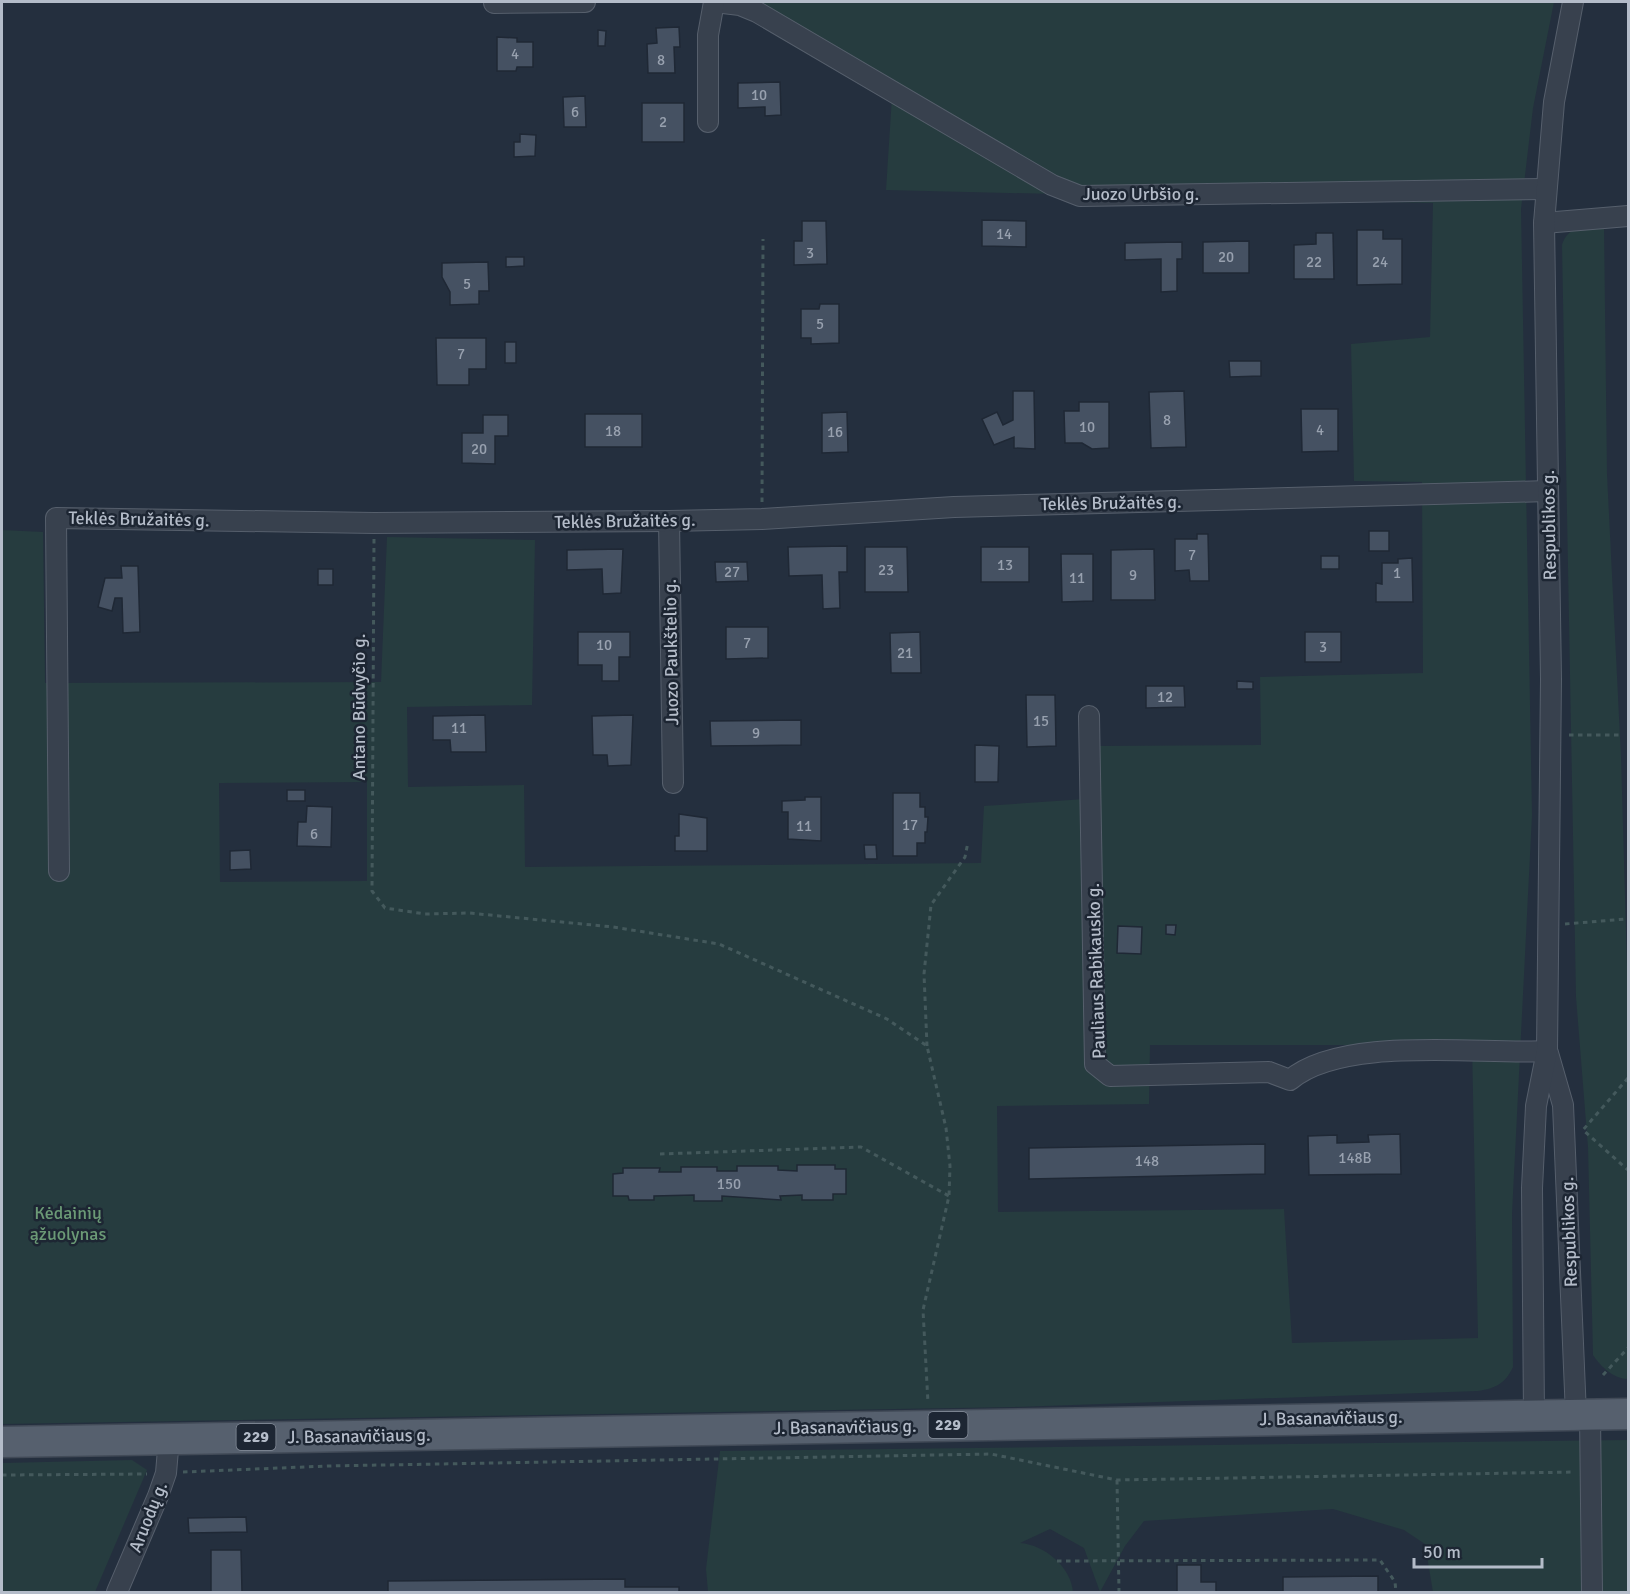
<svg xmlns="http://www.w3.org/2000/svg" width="1630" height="1594" viewBox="0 0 1630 1594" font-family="Signika,sans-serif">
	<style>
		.green { fill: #263c3f; fill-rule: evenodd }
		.building { fill: #455162; stroke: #1f2835; stroke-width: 1.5 }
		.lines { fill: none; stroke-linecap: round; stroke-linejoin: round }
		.street-casing { stroke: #565f6c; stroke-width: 22 }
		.primary-casing { stroke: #414a57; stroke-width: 33 }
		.path { stroke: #44595c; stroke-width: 3; stroke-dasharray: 4.5 4.5; stroke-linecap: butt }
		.street { stroke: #38414e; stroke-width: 20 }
		.primary { stroke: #56606e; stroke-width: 30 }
		.labels { text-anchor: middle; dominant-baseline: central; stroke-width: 5; stroke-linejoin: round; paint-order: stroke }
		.number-label { font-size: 15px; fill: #98a1af }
		.shield { fill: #1d2633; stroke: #878f9c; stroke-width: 1.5 }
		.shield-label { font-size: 16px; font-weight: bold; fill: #b4bcc9 }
		.street-label { font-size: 18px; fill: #b4bcc9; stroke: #1d2633 }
		.park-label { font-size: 18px; fill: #6b9a76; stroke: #1d2633 }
	</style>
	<rect width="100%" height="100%" fill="#242f3e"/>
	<g class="green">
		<path d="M758 2H1554L1533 108 1521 209 1532 815 1512 1214 1513 1367C1505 1384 1496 1388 1478 1391L1014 1407 2 1424V530L43 532 45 683 381 682 387 537 535 540 532 705 407 707 408 787 524 785 525 867 981 863 984 806 1085 799 1098 746 1261 745 1260 677 1423 673 1422 482 1354 481 1351 344 1430 337 1433 203 886 190 893 81ZM367 782V881L220 882 219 783ZM1150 1045H1472L1478 1338 1292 1343 1284 1209 998 1212 997 1106 1149 1104Z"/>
		<path d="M1604 226 1607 474 1621 757 1628 1001V1379C1614 1379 1601 1367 1593 1355L1588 1147 1576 997 1562 245C1568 225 1585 227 1604 226Z"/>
		<path d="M1628 1440V1592H1433L1425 1544 1404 1530 1333 1509 1144 1521 1125 1546 1100 1592 1084 1548 1050 1529 1020 1543C1045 1545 1071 1567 1073 1592H708L706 1569 720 1451Z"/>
		<path d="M132 1460 147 1470 95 1592H2V1463Z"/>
	</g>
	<g class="building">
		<path d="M679 27 680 47H674L675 73H648L647 44 657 43 656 28Z"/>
		<path d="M598 30 606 31 605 46H598Z"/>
		<path d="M497 37 517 38V42H533V67H517L516 71H497Z"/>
		<path d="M780 82 781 115 765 116V107L738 108V83Z"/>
		<path d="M585 96 586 127H564L563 97Z"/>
		<rect x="642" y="103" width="42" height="39"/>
		<path d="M520 134 536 135 535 156 514 157V142H520Z"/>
		<path d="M982 220 1026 221V247L982 246Z"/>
		<path d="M802 221H826L827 264 794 265V241H802Z"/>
		<path d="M1357 230H1383V239H1402V284L1357 285Z"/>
		<path d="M1316 233H1333L1334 279H1294V245L1316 244Z"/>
		<path d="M1249 241V273H1203V242Z"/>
		<path d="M1182 242V259H1177V291L1161 292V259L1125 260V243Z"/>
		<path d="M506 257H524V266L506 267Z"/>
		<path d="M488 262 489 291H479V304L450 305V292L442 277V263Z"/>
		<path d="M820 304H839V343L811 344V338H801V309H819Z"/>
		<path d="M436 338H486V369H469V385H437Z"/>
		<rect x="505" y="342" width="11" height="21"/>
		<path d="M1229 361H1261V376L1230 377Z"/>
		<path d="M1013 391H1034L1035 449 1014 448V437L994 445 982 419 997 412 1003 425 1013 420Z"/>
		<path d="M1184 391 1186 447 1151 448 1149 392Z"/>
		<path d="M1079 402H1109V448L1092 449 1082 443H1065L1064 411H1079Z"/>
		<path d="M1301 409H1338V451L1302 452Z"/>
		<path d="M847 412 848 452 822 453V413Z"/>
		<rect x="585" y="414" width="57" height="33"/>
		<path d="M483 415H508V436H495V464L462 463V433H483Z"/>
		<rect x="1369" y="531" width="20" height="20"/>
		<path d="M1197 534H1208L1209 581H1190L1189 570 1175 571V539H1197Z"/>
		<path d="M847 546V572H839L840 608 823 609 822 575 789 576 788 547Z"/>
		<path d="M865 547H907L908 592H865Z"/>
		<rect x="981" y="547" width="48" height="35"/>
		<path d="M623 549 621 593 603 594 602 569 567 570V550Z"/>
		<path d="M1154 549 1155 600H1111V550Z"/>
		<path d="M1061 554H1093V601L1062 602Z"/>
		<rect x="1321" y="556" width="18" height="13"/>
		<path d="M1412 558 1413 602H1376V583L1382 584V563H1398V559Z"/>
		<path d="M715 562H747L748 581 716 582Z"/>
		<path d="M121 566H138L140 632 123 633 122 598H115L112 611 98 607 105 578H122Z"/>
		<rect x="318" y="569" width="15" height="16"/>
		<path d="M726 627H768V658L726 659Z"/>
		<path d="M578 632H630V657H619V681H602V665H578Z"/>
		<path d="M920 632 921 673H891L890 633Z"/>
		<rect x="1305" y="632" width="36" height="30"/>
		<path d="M1237 681 1253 682V689H1237Z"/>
		<path d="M1146 686H1184L1185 707 1146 708Z"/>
		<path d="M1026 695H1055L1056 746 1027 747Z"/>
		<path d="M485 715 486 752H451L450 740H433V716Z"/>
		<path d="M633 715 631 765 608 766 607 755H593L592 716Z"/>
		<path d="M801 720V745L711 746 710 721Z"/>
		<path d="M975 745 999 746 998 782H975Z"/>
		<rect x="287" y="790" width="18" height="11"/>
		<path d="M893 793H920V807H925V817H928L927 832H925V843H917V856H893Z"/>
		<path d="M805 797H821V841L788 839V812H782V801L805 800Z"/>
		<path d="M307 806 332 807 331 847 297 846 298 822H306Z"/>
		<path d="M679 814 707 818V851H675V836H679Z"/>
		<path d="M864 845H876L877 859H865Z"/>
		<path d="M250 850 251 869 230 870V851Z"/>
		<path d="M1166 925H1176L1175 935 1166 934Z"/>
		<path d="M1118 926 1142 927 1141 954 1117 953Z"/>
		<path d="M1400 1134 1401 1174 1309 1175 1308 1136 1337 1135V1143L1369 1142 1368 1135Z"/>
		<path d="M1265 1144V1174L1029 1179V1148Z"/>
		<path d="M797 1165H835V1169H846V1194H833V1200H802V1195L780 1196 781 1200 722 1196V1201H694V1195L654 1196V1200H629L628 1196H613V1174L623 1173V1168H660L659 1172H681V1167H717V1171H737V1166H778V1170L797 1171Z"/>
		<path d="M246 1517 247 1532 189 1533 188 1518Z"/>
		<path d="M211 1550H241L242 1592H211Z"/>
		<path d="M1177 1565H1201V1582H1216V1592H1177Z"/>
		<path d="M1378 1576V1592H1259L1283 1591V1577Z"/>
		<path d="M625 1579V1587H679V1592H388V1581Z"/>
	</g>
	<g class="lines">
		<g class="street-casing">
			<g id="street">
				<path d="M715 2 740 5 757 12 1052 185 1080 196 1545 189"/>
				<path d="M494 3 585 2"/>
				<path d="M708 122V35L714 2"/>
				<path d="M1544 223 1628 216"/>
				<path d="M669 521 673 783"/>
				<path d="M1089 716 1095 1064 1110 1076 1269 1072 1290 1080C1343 1035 1479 1055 1547 1051"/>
				<path d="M59 871 56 518 374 523 669 521 762 519 954 507 1548 491"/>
				<path d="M1548 1053 1563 1105 1576 1415"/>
				<path d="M1590 1414 1592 1592"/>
				<path d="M1534 1415 1532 1188 1536 1106 1547 1051 1551 679 1544 223 1554 102 1573 2"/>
				<path d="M117 1592 158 1496 166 1473 169 1438"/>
			</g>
		</g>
		<g class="primary-casing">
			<path id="primary" d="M2 1442 1628 1414"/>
		</g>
		<g class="path">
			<path d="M762 502 763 239"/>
			<path d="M374 539 372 891 385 908 425 914 469 913 613 927 719 944 887 1019 927 1046 946 1128 950 1166 949 1196 923 1310 928 1403"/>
			<path d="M1569 735H1621"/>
			<path d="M1565 924 1625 919"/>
			<path d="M927 1046 924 974 931 905 965 857 968 842"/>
			<path d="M1628 1078 1583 1130 1628 1170"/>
			<path d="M660 1154 861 1147 949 1196"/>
			<path d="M1603 1375 1628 1348"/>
			<path d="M183 1472 328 1466 991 1454 1117 1480 1574 1472"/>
			<path d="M2 1475 147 1474"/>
			<path d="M1117 1480 1119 1592"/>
			<path d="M1057 1561 1380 1560 1395 1582 1396 1592"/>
		</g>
		<use href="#street" class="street"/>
		<use href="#primary" class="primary"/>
	</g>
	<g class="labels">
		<g class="number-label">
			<text x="515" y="54">4</text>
			<text x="661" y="60">8</text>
			<text x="759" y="95">10</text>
			<text x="575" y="112">6</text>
			<text x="663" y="122">2</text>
			<text x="1004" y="234">14</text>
			<text x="810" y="253">3</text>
			<text x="1226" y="257">20</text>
			<text x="1314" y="262">22</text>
			<text x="1380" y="262">24</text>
			<text x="467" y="284">5</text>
			<text x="820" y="324">5</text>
			<text x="461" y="354">7</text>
			<text x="1167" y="420">8</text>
			<text x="1087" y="427">10</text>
			<text x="1320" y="430">4</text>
			<text x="613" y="431">18</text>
			<text x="835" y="432">16</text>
			<text x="479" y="449">20</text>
			<text x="1192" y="555">7</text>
			<text x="1005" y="565">13</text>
			<text x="886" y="570">23</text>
			<text x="732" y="572">27</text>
			<text x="1397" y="573">1</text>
			<text x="1133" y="575">9</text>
			<text x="1077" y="578">11</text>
			<text x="747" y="643">7</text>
			<text x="604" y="645">10</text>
			<text x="1323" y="647">3</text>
			<text x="905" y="653">21</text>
			<text x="1165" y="697">12</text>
			<text x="1041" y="721">15</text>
			<text x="459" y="728">11</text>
			<text x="756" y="733">9</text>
			<text x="910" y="825">17</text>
			<text x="804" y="826">11</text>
			<text x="314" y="834">6</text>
			<text x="1355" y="1158">148B</text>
			<text x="1147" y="1161">148</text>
			<text x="729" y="1184">150</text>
		</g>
		<g class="shield">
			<rect x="928.5" y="1412" width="39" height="26" rx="4.5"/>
			<rect x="236.5" y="1424" width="39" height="26" rx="4.5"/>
		</g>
		<g class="shield-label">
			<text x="948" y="1425">229</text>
			<text x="256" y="1437">229</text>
		</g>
		<g class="street-label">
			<text x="1141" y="194">Juozo Urbšio g.</text>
			<text transform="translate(1111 503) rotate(-1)">Teklės Bružaitės g.</text>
			<text transform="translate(139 519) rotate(1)">Teklės Bružaitės g.</text>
			<text transform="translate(625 521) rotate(-1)">Teklės Bružaitės g.</text>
			<text transform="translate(1549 525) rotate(-91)">Respublikos g.</text>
			<text transform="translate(671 652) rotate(-91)">Juozo Paukštelio g.</text>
			<text transform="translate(359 707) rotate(-90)">Antano Būdvyčio g.</text>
			<text transform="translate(1096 971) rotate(-92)">Pauliaus Rabikausko g.</text>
			<text transform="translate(1569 1232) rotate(-92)">Respublikos g.</text>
			<text transform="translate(1331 1418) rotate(-1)">J. Basanavičiaus g.</text>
			<text transform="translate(845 1427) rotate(-1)">J. Basanavičiaus g.</text>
			<text transform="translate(359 1436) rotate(-1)">J. Basanavičiaus g.</text>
			<text transform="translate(148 1517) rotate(-68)">Aruodų g.</text>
		</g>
		<g class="park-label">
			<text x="68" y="1213">Kėdainių<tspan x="68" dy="21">ąžuolynas</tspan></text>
		</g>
	</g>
	<rect width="1630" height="1594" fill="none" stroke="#b4bcc9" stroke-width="6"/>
	<path d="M1414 1558v9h128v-9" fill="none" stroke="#b4bcc9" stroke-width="3"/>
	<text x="1423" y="1558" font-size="18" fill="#b4bcc9" stroke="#1d2633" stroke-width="4.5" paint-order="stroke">50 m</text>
</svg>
